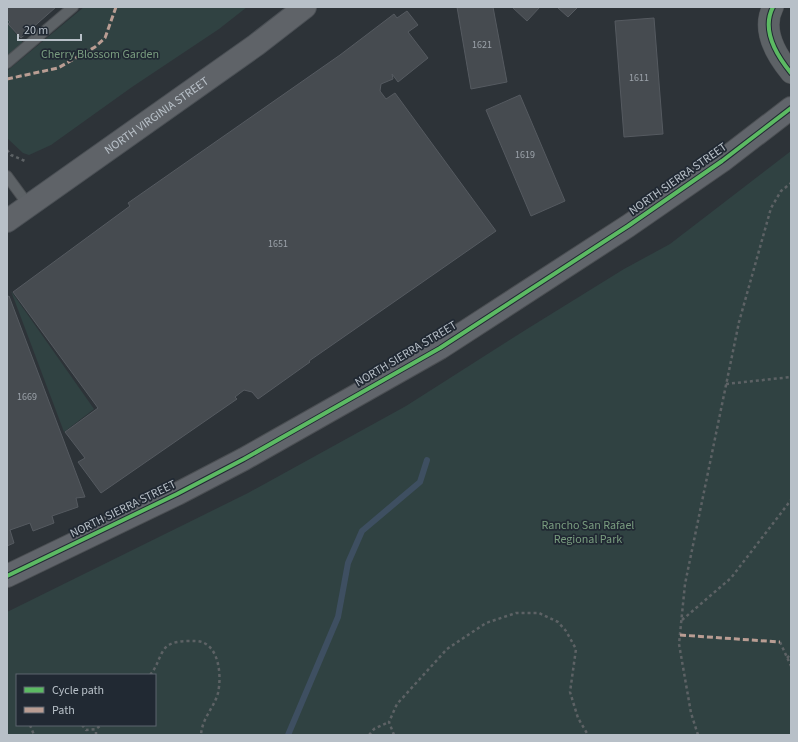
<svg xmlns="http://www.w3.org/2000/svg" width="798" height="742" viewBox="0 0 798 742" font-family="'Source Sans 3',sans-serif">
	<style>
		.green { fill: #304242; fill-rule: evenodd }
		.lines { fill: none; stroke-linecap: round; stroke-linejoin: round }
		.stream { stroke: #3e4f61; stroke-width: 6 }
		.building { fill: #464b50; stroke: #555a60 }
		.service-casing { stroke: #4b4f53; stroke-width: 12 }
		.minor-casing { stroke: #4b4f53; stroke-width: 22 }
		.secondary-casing { stroke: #4b4f53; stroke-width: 24 }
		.primary-casing { stroke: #4b5055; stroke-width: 24 }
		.path { stroke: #5d6265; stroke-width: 2.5; stroke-dasharray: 3 3; stroke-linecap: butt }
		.service { stroke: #5d6266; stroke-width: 10 }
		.minor { stroke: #5d6266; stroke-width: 21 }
		.secondary { stroke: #61656b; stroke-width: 22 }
		.primary { stroke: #5f6368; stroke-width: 22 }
		.quiet { stroke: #b99d93; stroke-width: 3; stroke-dasharray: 6 3; stroke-linecap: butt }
		.cycleway-casing { stroke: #212933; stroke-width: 6 }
		.cycleway { stroke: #5cba63; stroke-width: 4 }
		.labels { text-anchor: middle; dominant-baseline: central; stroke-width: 3.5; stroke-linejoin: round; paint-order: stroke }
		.number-label { font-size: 10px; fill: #9ca3aa }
		.park-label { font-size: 12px; fill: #799c7f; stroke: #212933 }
		.street-label { font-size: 12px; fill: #b8c0c8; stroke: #212933 }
	</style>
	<rect width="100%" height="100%" fill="#2d3338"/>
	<g class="green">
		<path d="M84 7H247L219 29 132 87 51 145 29 155 23 153 7 138V71Z"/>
		<path d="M7 19 10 22 8 24 23 43 7 57Z"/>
		<path d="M791 151V735H7V612L248 493 406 406 527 329 624 269 670 244ZM17 675H155V725H17Z"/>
		<path d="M11 291 94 409 64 432Z"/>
	</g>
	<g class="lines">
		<path class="stream" d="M288 735 338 617 348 563 362 531 420 482 427 460"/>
	</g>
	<g class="building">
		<path d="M7 7H56L21 38 8 24 10 22 7 19Z"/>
		<path d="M457 7H493L507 82 471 89Z"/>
		<path d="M512 7H540L527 21Z"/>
		<path d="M557 7H578L568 17Z"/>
		<path d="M407 11 418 25 408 32 428 58 398 82 392 74 393 79 381 84 380 91 386 99 395 93 496 231 309 361 310 362 258 399 252 392 244 390 235 397 237 399 101 493 78 462 85 458 65 432 98 408 13 292 130 206 128 203 340 55 394 14 397 18Z"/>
		<path d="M654 18 663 134 624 137 615 21Z"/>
		<path d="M520 95 565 201 531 216 486 110Z"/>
		<path d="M9 296 85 497 76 498 78 507 52 516 54 523 33 531 30 523 10 530 14 543 7 546V297Z"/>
	</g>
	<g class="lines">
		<g class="service-casing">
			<g id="service">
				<path d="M7 63 73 7"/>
				<path d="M7 176 29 206"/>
			</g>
		</g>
		<g class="minor-casing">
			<path id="minor" d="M773 7C761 30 777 56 791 73"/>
		</g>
		<g class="secondary-casing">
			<path id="secondary" d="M7 576 177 494 244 459 440 348 628 226 722 161 791 108"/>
		</g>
		<g class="primary-casing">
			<g id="primary">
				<path id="s1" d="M7 221 256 45 305 7"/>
			</g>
		</g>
		<g class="path">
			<path d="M7 150 11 155 25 161"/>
			<path d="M726 384 791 377"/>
			<path d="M682 620 731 578 791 500"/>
			<path d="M780 642 791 666"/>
			<path d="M787 658 791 654"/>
			<path d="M150 675C157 667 158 659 163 651 169 640 185 641 196 641 219 642 222 675 218 693 214 708 202 718 201 735"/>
			<path d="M30 725 34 735"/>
			<path d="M82 725 86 730 96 729 101 725"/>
			<path d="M96 735V729"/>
			<path d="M369 735 374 729 389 722"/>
			<path d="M394 735 389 722 397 704 447 649 486 623 516 613H539L558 622 566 631 576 649 570 692 578 718 588 735"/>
			<path d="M698 735 691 713 679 644 685 584 739 322 771 208 781 191 791 183"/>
		</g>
		<use href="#service" class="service"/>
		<use href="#minor" class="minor"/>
		<use href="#secondary" class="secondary"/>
		<use href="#primary" class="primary"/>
		<g class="quiet">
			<path d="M7 79 58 68 95 47 105 38 116 7"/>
			<path d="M680 635 780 642"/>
		</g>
		<g class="cycleway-casing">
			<g id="cycleway">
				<path d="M773 7C761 30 777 56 791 73"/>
				<path d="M7 576 177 494 244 459 440 348 628 226 722 161 791 108"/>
			</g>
		</g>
		<use href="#cycleway" class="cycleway"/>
	</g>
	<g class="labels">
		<g class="number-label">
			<text x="482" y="45">1621</text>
			<text x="639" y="78">1611</text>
			<text x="525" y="155">1619</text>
			<text x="278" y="244">1651</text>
			<text x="27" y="397">1669</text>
		</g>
		<g class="park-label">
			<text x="100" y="54">Cherry Blossom Garden</text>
			<text x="588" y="525">Rancho San Rafael<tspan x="588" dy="14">Regional Park</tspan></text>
		</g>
		<g class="street-label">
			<text stroke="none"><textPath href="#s1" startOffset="183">NORTH VIRGINIA STREET</textPath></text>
			<text transform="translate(678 179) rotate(-35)">NORTH SIERRA STREET</text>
			<text transform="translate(406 354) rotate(-31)">NORTH SIERRA STREET</text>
			<text transform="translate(123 509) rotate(-26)">NORTH SIERRA STREET</text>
		</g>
	</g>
	<rect width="798" height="742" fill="none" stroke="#b8c0c8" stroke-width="16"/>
	<rect x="16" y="674" width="140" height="52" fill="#212933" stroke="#5d656f"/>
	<rect x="24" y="687" width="20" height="6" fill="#5cba63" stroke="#5d656f"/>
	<text x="52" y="694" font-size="12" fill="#b8c0c8">Cycle path</text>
	<rect x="24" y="707" width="20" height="6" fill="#b99d93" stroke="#5d656f"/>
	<text x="52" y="714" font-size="12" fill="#b8c0c8">Path</text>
	<path d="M18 34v6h63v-6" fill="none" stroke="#b8c0c8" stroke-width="2"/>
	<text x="24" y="34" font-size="12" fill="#b8c0c8" stroke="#212933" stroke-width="3" paint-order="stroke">20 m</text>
</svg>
